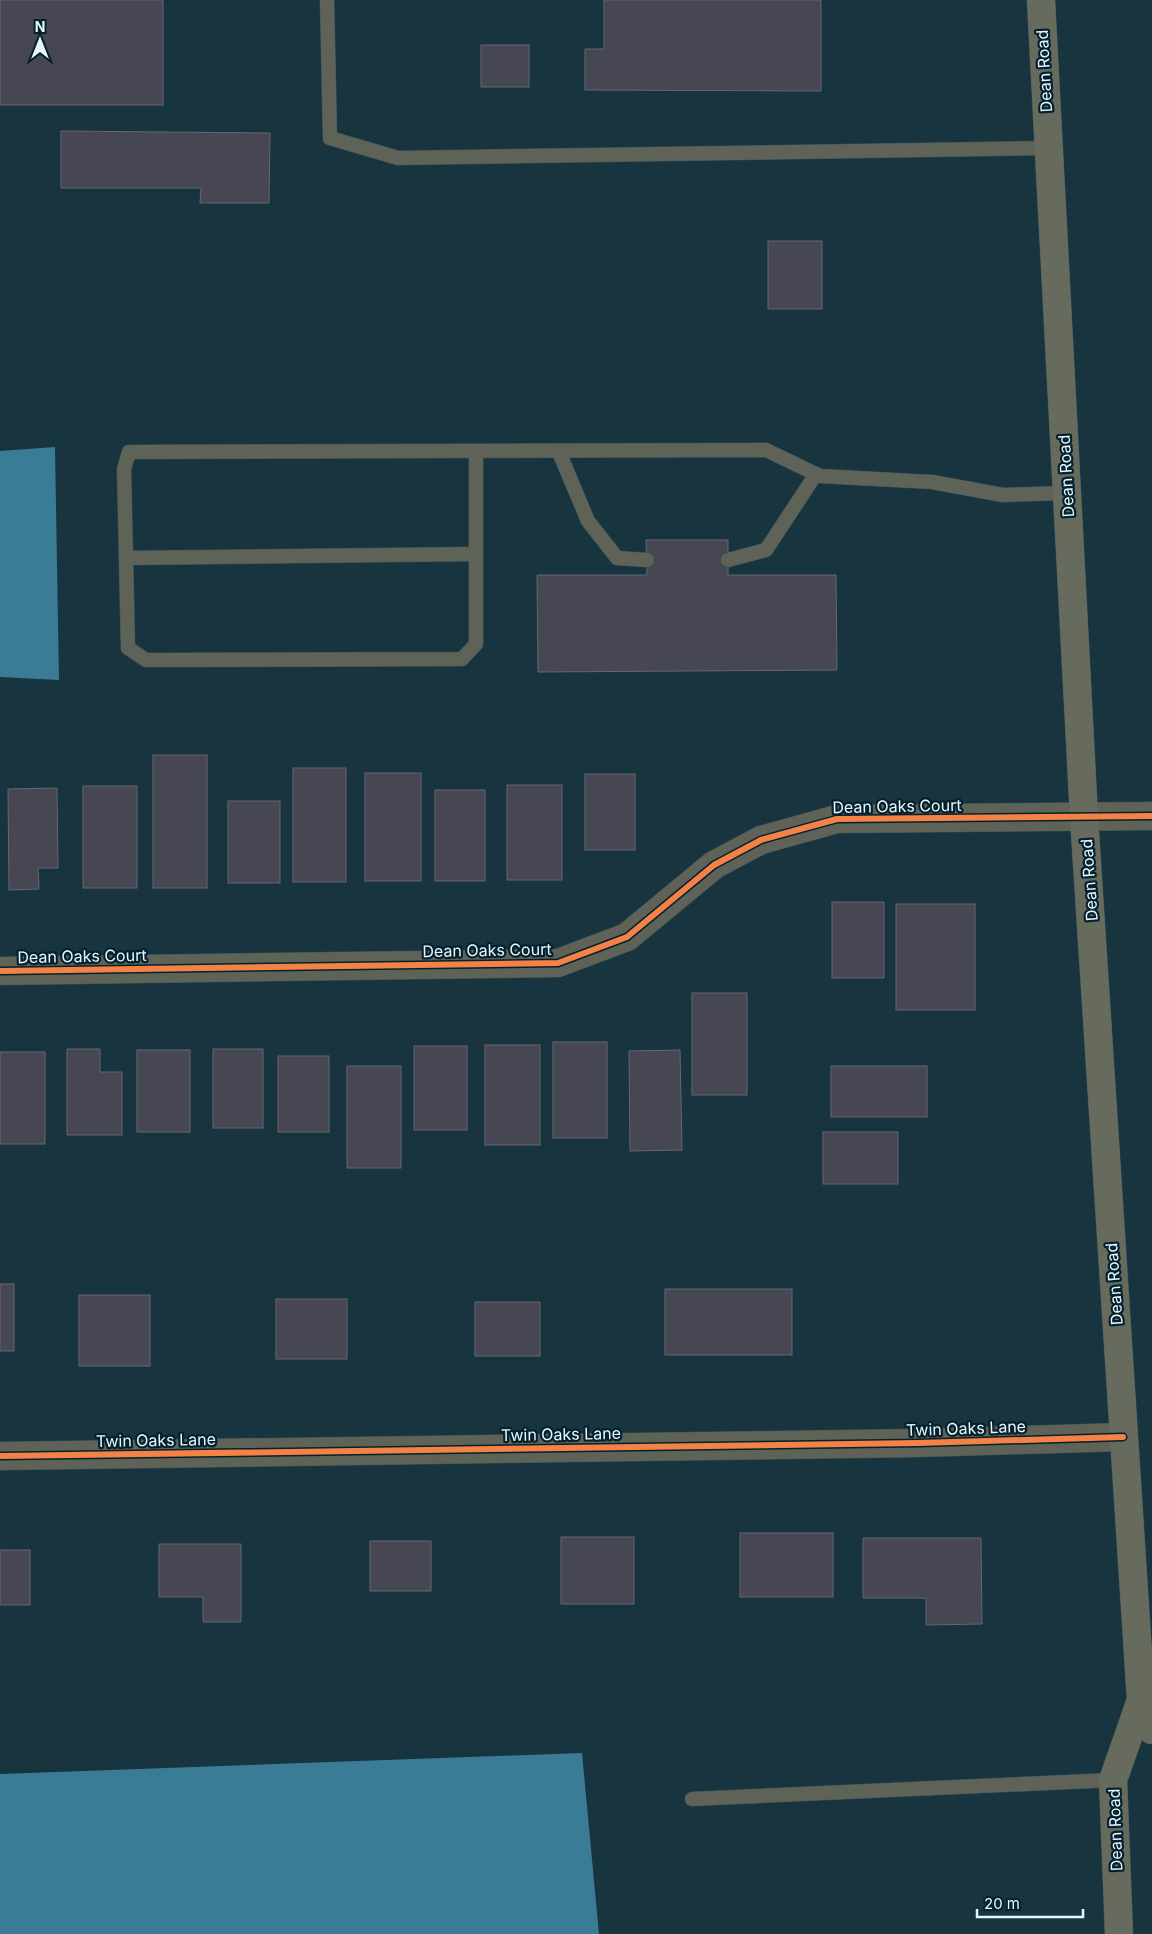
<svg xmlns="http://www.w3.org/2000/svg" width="1152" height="1934" viewBox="0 0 1152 1934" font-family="Inter,sans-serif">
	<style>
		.water { fill: #3a7b96 }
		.building { fill: #464753; stroke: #676672 }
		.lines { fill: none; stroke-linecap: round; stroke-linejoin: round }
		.service-casing { stroke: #3b525a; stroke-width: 15 }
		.minor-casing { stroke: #3b525a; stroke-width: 29 }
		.secondary-casing { stroke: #3b525a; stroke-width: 29 }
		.service { stroke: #5e6257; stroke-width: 14 }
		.minor { stroke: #5e6257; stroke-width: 28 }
		.secondary { stroke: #676b5d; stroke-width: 28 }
		.cycleway-casing { stroke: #04212d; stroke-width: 9 }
		.cycleway { stroke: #f48246; stroke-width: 6 }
		.labels { text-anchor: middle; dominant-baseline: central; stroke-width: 4.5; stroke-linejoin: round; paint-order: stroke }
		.street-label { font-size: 16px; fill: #e6f7ff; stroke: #04212d }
	</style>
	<rect width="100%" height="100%" fill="#17343f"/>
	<g class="water">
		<path d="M55 447 59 680 0 677V451Z"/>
		<path d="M582 1753 599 1934H0V1774Z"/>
	</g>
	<g class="building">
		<rect x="0" y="0" width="163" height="105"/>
		<path d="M604 0H821V91L585 90V49H604Z"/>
		<rect x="481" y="45" width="48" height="42"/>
		<path d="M61 131 270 133 269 203H200L201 188H61Z"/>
		<rect x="768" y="241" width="54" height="68"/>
		<path d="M646 540H728V575H836L837 670 538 672 537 575H647Z"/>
		<rect x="153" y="755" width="54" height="133"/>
		<rect x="293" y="768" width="53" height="114"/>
		<rect x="365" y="773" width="56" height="108"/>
		<rect x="585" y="774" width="50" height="76"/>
		<rect x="507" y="785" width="55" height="95"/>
		<rect x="83" y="786" width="54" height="102"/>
		<path d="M57 788 58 868H38L39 889 9 890 8 789Z"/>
		<rect x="435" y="790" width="50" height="91"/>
		<rect x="228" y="801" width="52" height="82"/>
		<rect x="832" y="902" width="52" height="76"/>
		<rect x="896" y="904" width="79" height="106"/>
		<rect x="692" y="993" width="55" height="102"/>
		<rect x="553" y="1042" width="54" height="96"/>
		<rect x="485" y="1045" width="55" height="100"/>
		<rect x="414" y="1046" width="53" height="84"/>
		<path d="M67 1049H100V1072H122V1135H67Z"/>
		<rect x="213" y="1049" width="50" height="79"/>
		<rect x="137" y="1050" width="53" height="82"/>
		<path d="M680 1050 682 1150 630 1151 629 1051Z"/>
		<rect x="0" y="1052" width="45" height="92"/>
		<rect x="278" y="1056" width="51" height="76"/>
		<rect x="347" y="1066" width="54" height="102"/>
		<rect x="831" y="1066" width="96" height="51"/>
		<rect x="823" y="1132" width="75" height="52"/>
		<rect x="0" y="1284" width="14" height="67"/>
		<rect x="665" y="1289" width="127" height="66"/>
		<rect x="79" y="1295" width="71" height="71"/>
		<rect x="276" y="1299" width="71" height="60"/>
		<rect x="475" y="1302" width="65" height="54"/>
		<rect x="740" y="1533" width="93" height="64"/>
		<rect x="561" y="1537" width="73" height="67"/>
		<path d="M863 1538H981L982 1624 926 1625V1598H863Z"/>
		<rect x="370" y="1541" width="61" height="50"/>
		<path d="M159 1544H241V1622H203V1597H159Z"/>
		<rect x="0" y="1550" width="30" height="55"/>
	</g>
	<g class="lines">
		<g class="service-casing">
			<g id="service">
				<path d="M327 0 330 138 398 158 1049 148"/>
				<path d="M476 452V644L462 659 146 660 128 648 124 469 129 452 766 450 820 476 932 482 1003 495 1067 493"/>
				<path d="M559 452 588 521 617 558 647 560"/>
				<path d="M126 558 476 554"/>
				<path d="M728 560 766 550 816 474"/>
				<path d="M692 1799 1113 1780"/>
			</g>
		</g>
		<g class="minor-casing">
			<g id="minor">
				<path d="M0 971 558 963 627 937 714 865 761 840 837 819 1152 816"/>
				<path d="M0 1456 918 1443 1123 1437"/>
			</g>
		</g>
		<g class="secondary-casing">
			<g id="secondary">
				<path d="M1041 0 1084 817 1141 1700 1152 1730"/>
				<path d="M1119 1934 1113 1780 1141 1700"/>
			</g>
		</g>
		<use href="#service" class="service"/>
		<use href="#minor" class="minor"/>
		<use href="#secondary" class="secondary"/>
		<g class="cycleway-casing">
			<g id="cycleway">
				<path d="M0 971 558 963 627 937 714 865 761 840 837 819 1152 816"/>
				<path d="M0 1456 918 1443 1123 1437"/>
			</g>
		</g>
		<use href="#cycleway" class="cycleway"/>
	</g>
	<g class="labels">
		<g class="street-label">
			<text transform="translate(1044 71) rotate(-93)">Dean Road</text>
			<text transform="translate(1066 476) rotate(-93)">Dean Road</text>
			<text transform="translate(897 806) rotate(-1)">Dean Oaks Court</text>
			<text transform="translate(1089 880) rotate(-94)">Dean Road</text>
			<text transform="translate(487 950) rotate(-1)">Dean Oaks Court</text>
			<text transform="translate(82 956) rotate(-1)">Dean Oaks Court</text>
			<text transform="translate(1114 1284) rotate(-94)">Dean Road</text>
			<text transform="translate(966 1428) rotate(-2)">Twin Oaks Lane</text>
			<text transform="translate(561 1434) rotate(-1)">Twin Oaks Lane</text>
			<text transform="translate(156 1440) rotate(-1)">Twin Oaks Lane</text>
			<text transform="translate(1115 1830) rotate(-92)">Dean Road</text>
		</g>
	</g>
	<g transform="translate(40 40)" stroke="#04212d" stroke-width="4" paint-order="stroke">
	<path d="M0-4L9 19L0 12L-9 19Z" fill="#e6f7ff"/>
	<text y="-8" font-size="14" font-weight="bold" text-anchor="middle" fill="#e6f7ff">N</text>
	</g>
	<path d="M977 1909v8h106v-8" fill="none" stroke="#e6f7ff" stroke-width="2.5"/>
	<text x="984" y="1909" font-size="15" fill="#e6f7ff" stroke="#04212d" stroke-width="4" paint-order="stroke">20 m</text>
</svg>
